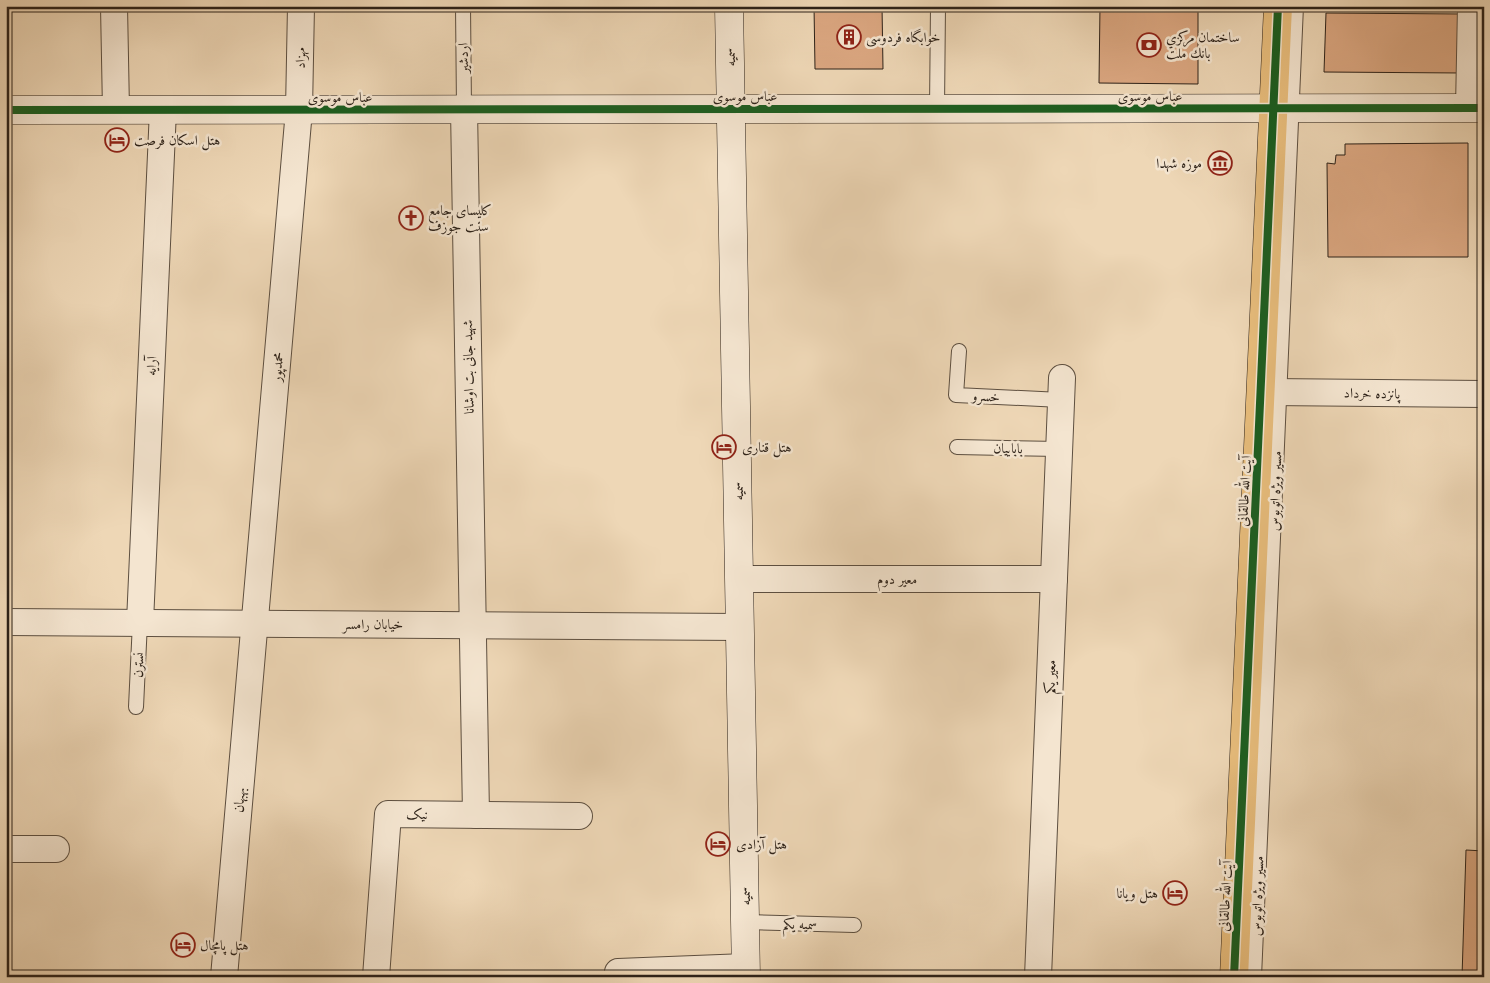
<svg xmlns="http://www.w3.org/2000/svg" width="1490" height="983" viewBox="0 0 1490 983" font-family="'Libre Caslon Text',Amiri,serif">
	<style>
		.building { fill: #dba781; stroke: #2d2219 }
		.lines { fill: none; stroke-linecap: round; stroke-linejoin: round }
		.lane-casing { stroke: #5d4f40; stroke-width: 16 }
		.street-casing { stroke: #5d4f40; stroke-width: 28 }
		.secondary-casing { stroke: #2d2219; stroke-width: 29 }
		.primary-casing { stroke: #2d2219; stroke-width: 29 }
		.lane { stroke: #f4e5d0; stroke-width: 14 }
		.street { stroke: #f4e5d0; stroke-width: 26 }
		.secondary { stroke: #f4e5d0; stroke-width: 28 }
		.primary { stroke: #e7bc7b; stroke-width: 28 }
		.cycleway-casing { stroke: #f4e5d0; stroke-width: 11 }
		.cycleway { stroke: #1b5e20; stroke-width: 8 }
		.labels { text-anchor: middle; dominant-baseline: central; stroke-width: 5; stroke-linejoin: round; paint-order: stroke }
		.poi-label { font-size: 14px; fill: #2d2219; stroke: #f4e5d0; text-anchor: start }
		.street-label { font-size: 14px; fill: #2d2219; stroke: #f4e5d0 }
	</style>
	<rect width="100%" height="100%" fill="#eed7b6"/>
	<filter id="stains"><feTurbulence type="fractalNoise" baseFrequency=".004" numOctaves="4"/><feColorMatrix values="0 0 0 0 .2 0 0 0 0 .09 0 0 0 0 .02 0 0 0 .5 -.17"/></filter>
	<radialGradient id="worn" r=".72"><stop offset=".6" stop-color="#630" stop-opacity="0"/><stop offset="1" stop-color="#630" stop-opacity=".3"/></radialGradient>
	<g class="building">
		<path d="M814 6H882L883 69H815Z"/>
		<path d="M1100 6H1198V84L1099 83Z"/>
		<path d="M1326 13 1461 14V73L1324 72Z"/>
		<path d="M1468 143V257H1328L1327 163 1335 164 1336 155H1345V144Z"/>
		<path d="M1466 850 1484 851V977H1462Z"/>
	</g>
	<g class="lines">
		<g class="lane-casing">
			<g id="lane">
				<path d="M463 6 464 109"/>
				<path d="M937 108 938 6"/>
				<path d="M959 351 956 395 1061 400"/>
				<path d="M957 447 1059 449"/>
				<path d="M136 707 140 622"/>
				<path d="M746 922 854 925"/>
				<path d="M1254 977 1296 6"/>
			</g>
		</g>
		<g class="street-casing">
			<g id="street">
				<path d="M114 6 116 110"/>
				<path d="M1469 108 1471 6"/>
				<path d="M464 109 476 815"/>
				<path d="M1261 392 1484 394"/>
				<path d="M740 579H1054"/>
				<path d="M6 622 740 627"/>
				<path d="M140 622 163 110"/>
				<path d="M6 849H56"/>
				<path d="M618 972 746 967"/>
				<path d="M224 977 299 110 301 6"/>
				<path d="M376 977 388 814 579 816"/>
				<path d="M1038 977 1062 378"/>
			</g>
		</g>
		<g class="secondary-casing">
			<g id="secondary">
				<path d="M729 6 746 977"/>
				<path d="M6 110 1484 108"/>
			</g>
		</g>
		<g class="primary-casing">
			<path id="primary" d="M1234 977 1278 6"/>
		</g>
		<use href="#lane" class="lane"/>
		<use href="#street" class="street"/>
		<use href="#secondary" class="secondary"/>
		<use href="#primary" class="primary"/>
		<g class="cycleway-casing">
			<g id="cycleway">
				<path d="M6 110 1484 108"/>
				<path d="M1234 977 1278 6"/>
			</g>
		</g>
		<use href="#cycleway" class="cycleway"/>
	</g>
	<defs>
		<g id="building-ring" transform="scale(1.25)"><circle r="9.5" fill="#f4e5d0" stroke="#8f2418" stroke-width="1.5"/><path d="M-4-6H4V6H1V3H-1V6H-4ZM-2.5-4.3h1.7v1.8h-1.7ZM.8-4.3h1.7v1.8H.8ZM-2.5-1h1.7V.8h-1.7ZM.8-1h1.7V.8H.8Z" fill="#8f2418"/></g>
		<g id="bank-ring" transform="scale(1.25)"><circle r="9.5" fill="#f4e5d0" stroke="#8f2418" stroke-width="1.5"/><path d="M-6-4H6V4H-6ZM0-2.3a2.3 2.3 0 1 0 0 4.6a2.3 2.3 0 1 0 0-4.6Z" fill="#8f2418"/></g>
		<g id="hotel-ring" transform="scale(1.25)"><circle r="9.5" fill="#f4e5d0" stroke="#8f2418" stroke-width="1.5"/><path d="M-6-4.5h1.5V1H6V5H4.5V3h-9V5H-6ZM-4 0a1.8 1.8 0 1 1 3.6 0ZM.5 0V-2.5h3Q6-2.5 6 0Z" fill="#8f2418"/></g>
		<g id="museum-ring" transform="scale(1.25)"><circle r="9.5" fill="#f4e5d0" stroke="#8f2418" stroke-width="1.5"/><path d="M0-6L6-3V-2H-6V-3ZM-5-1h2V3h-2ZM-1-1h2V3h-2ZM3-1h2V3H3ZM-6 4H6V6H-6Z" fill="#8f2418"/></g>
		<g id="church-ring" transform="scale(1.25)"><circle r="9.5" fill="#f4e5d0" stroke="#8f2418" stroke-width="1.5"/><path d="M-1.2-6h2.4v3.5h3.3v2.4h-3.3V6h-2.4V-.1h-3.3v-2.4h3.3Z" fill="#8f2418"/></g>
	</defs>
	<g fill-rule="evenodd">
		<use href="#building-ring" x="849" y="37"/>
		<use href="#bank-ring" x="1149" y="45"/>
		<use href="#hotel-ring" x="117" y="140"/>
		<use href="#museum-ring" x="1220" y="163"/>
		<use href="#church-ring" x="411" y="218"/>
		<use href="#hotel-ring" x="724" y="447"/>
		<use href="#hotel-ring" x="718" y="844"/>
		<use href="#hotel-ring" x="1175" y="893"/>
		<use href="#hotel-ring" x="183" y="945"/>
	</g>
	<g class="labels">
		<g class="poi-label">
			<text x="866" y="37">خوابگاه فردوسی</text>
			<text x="1166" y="37">ساختمان مركزي<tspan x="1166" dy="16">بانك ملت</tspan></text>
			<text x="134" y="140">هتل اسکان فرصت</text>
			<text x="1202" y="163" text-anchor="end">موزه شهدا</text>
			<text x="428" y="210">کلیسای جامع<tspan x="428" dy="16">سنت جوزف</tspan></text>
			<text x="742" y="447">هتل قناری</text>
			<text x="736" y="844">هتل آزادی</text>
			<text x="1158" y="893" text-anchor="end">هتل ویانا</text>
			<text x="200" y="945">هتل پامچال</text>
		</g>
		<g class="street-label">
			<text transform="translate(730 57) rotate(-91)">سمیه</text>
			<text transform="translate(300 58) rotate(-89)">مهزاد</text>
			<text transform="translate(463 58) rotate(-91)">اردشیر</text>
			<text x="745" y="96">عباس موسوی</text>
			<text x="1150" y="96">عباس موسوی</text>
			<text x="340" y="97">عباس موسوی</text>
			<text transform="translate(151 366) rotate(-87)">آرایه</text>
			<text transform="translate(277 367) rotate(-85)">محمدپور</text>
			<text transform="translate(468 367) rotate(-91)">شهید جانی بت اوشانا</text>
			<text transform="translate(1372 393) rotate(1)">پانزده خرداد</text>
			<text transform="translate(986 396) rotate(3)">خسرو</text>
			<text transform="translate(1008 448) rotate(1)">باباییان</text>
			<text transform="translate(738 491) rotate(-91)">سمیه</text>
			<text transform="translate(1244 491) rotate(-87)">آیت الله طالقانی</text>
			<text transform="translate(1275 491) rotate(-88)">مسیر ویژه اتوبوس</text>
			<text x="897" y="579">معیر دوم</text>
			<text x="373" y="624">خیابان رامسر</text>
			<text transform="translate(138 665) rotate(-87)">نسترن</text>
			<text transform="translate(1050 677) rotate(-88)">معیر یکم</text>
			<text transform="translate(239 800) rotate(-85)">بهبهان</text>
			<text transform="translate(417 814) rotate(1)">نیک</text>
			<text transform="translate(745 896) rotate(-91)">سمیه</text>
			<text transform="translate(1225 896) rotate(-87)">آیت الله طالقانی</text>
			<text transform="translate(1257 896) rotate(-88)">مسیر ویژه اتوبوس</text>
			<text transform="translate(800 924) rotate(1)">سمیه یکم</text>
		</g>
	</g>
	<rect width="1490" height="983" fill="none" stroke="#eed7b6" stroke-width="25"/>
	<rect x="8" y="8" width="1475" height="968" fill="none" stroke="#2d2219" stroke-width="2.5"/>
	<rect x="12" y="12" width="1465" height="958" fill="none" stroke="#2d2219"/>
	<rect width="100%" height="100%" filter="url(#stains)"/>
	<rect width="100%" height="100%" fill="url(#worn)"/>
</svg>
